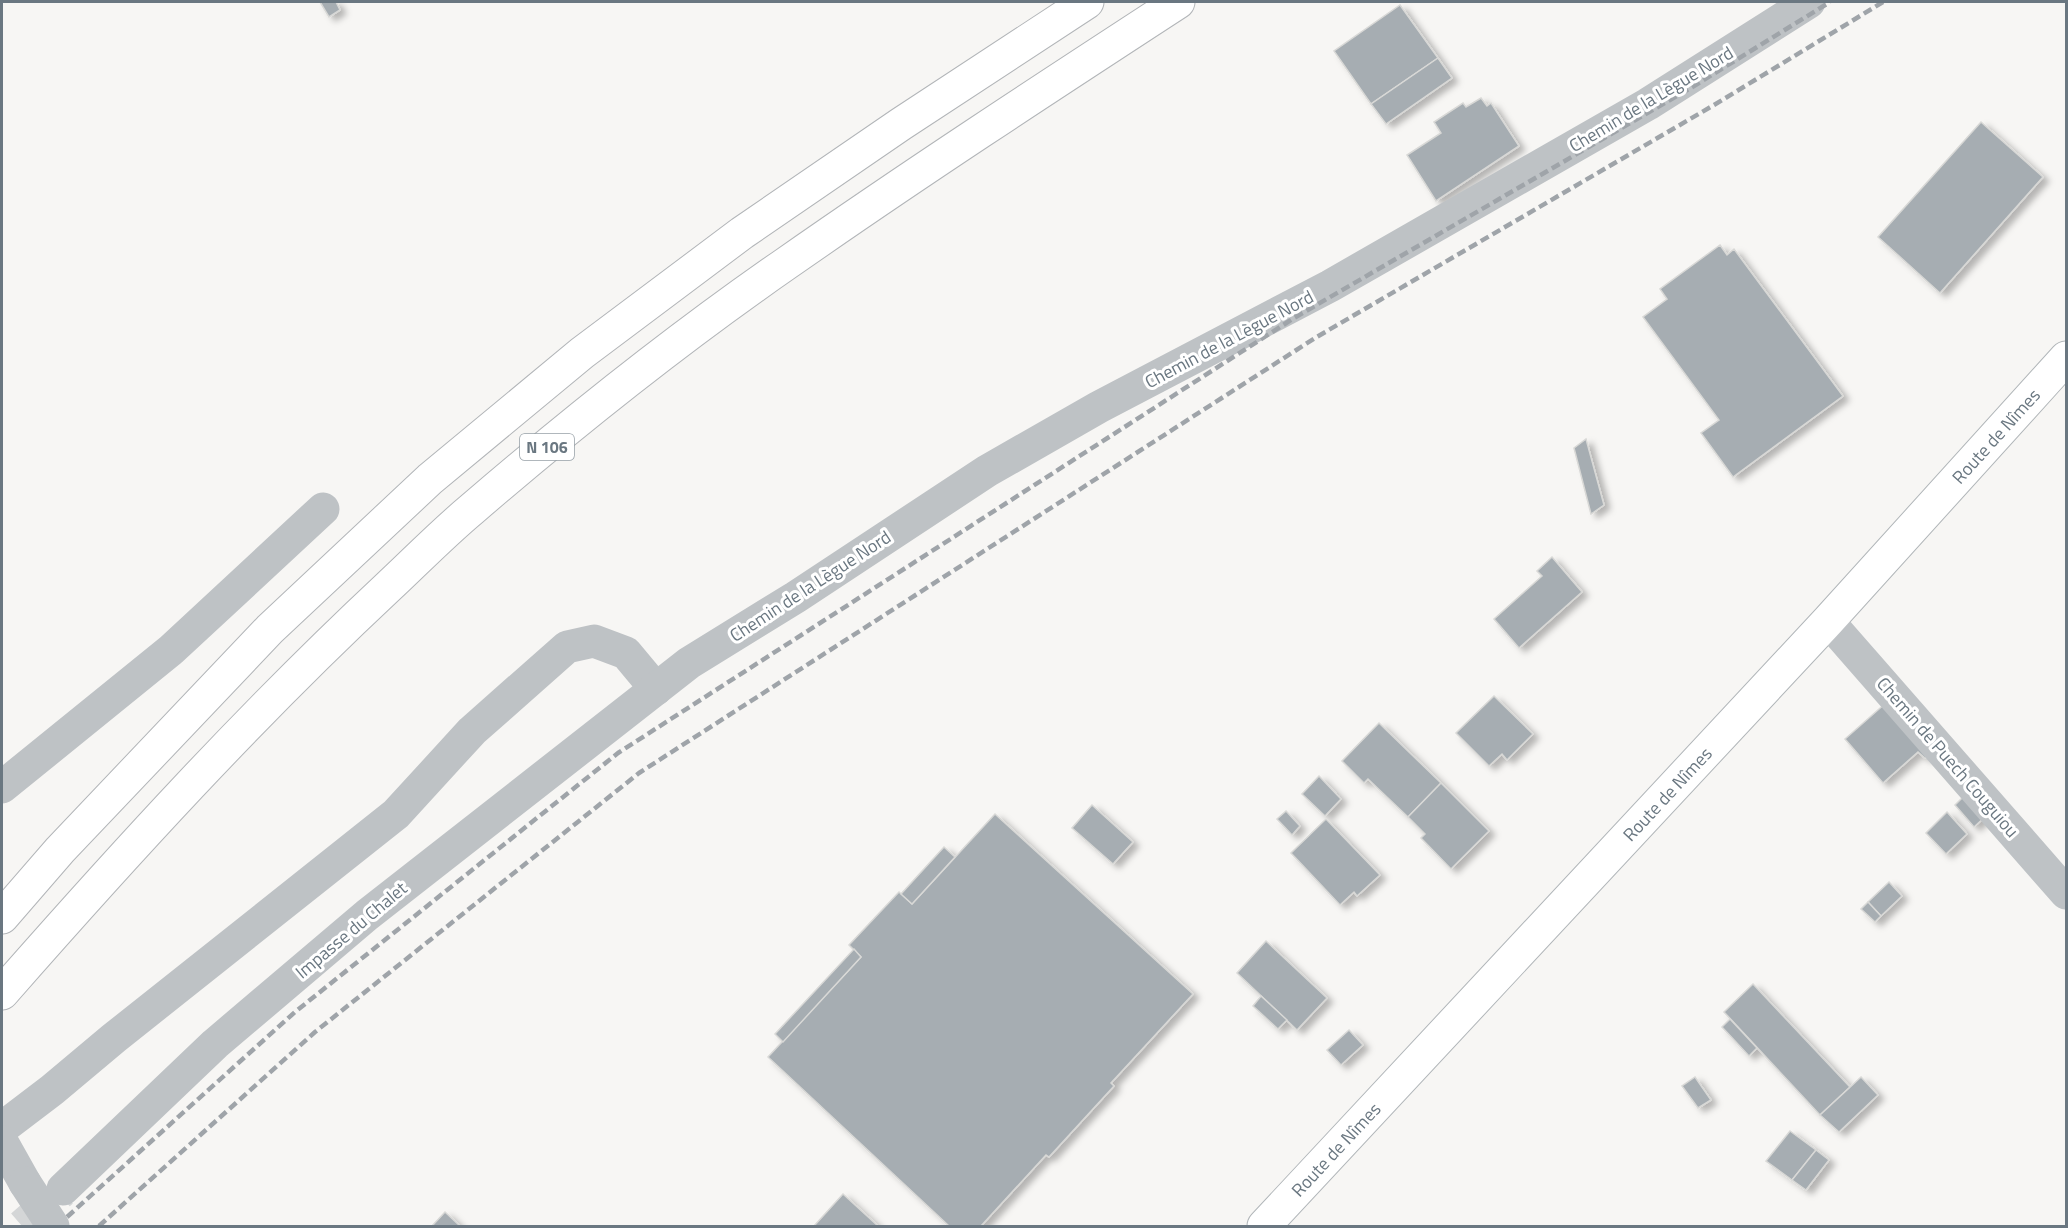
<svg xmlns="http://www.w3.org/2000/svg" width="2068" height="1228" viewBox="0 0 2068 1228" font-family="'Titillium Web',sans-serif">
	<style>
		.building { fill: #a6adb2; stroke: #d8d8d6; stroke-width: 1.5; filter: url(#shadow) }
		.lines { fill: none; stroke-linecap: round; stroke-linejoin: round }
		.street-tunnel { stroke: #d4d6d7; stroke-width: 33; stroke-dasharray: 33 16; stroke-linecap: butt }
		.secondary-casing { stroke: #b1b6b9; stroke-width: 35 }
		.highway-casing { stroke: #b2b5b8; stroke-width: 35 }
		.street { stroke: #bec2c5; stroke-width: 33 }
		.secondary { stroke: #fff; stroke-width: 33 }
		.highway { stroke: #fff; stroke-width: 33 }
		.rail { stroke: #9fa4a9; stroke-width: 4.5; stroke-dasharray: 9 4.5; stroke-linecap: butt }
		.street-bridge { stroke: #bec2c5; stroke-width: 33 }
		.labels { text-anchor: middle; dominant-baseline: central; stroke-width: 6; stroke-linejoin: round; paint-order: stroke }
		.shield { fill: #fff; stroke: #97a0a7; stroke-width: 1.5 }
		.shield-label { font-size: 16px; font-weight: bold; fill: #6a7781 }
		.street-label { font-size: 18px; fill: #6a7781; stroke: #fff }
	</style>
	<defs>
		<filter id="shadow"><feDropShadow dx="6" dy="4" stdDeviation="3" flood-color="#0004"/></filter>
	</defs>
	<rect width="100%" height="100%" fill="#f7f6f4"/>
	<g class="building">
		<path d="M320 2H336L340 10 329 17Z"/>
		<path d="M1400 5 1438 58 1371 104 1334 51Z"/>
		<path d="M1438 58 1452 78 1386 124 1371 104Z"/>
		<path d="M1481 98 1487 106 1491 103 1519 146 1436 201 1407 155 1441 133 1434 122 1463 103 1466 107Z"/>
		<path d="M1981 122 2043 177 1940 293 1878 237Z"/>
		<path d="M1720 245 1727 255 1734 249 1843 396 1733 477 1701 433 1719 420 1643 317 1667 299 1660 289Z"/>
		<path d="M1586 439 1604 505 1591 514 1574 448Z"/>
		<path d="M1552 557 1582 592 1519 648 1494 619 1542 576 1537 571Z"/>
		<path d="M1494 696 1533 734 1507 760 1502 754 1489 766 1456 733Z"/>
		<path d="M1887 702 1931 753 1925 758 1918 752 1883 783 1845 739Z"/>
		<path d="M1379 723 1441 783 1408 817 1368 779 1364 783 1342 761Z"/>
		<path d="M1319 776 1341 799 1325 816 1302 794Z"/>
		<path d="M1441 783 1489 831 1451 869 1421 838 1425 834 1408 817Z"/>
		<path d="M1967 793 1987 815 1974 827 1955 805Z"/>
		<path d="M1092 805 1133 842 1113 864 1072 828Z"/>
		<path d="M1286 811 1300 826 1292 835 1277 819Z"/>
		<path d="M1947 812 1967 834 1946 854 1926 833Z"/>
		<path d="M995 814 1193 994 1111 1083 1114 1086 1049 1157 1046 1155 981 1226H949L768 1057 861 957 849 945 899 892 912 904Z"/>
		<path d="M1326 819 1380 875 1357 896 1354 892 1340 905 1291 853Z"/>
		<path d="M944 847 955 857 912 904 901 894Z"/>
		<path d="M1889 882 1902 896 1881 916 1868 902Z"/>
		<path d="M1868 902 1881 916 1875 922 1861 909Z"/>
		<path d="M1266 941 1327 998 1297 1030 1237 973Z"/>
		<path d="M854 949 861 957 783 1042 775 1034Z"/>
		<path d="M1753 984 1850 1087 1820 1115 1724 1012Z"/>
		<path d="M1261 996 1287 1020 1278 1029 1253 1006Z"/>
		<path d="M1730 1019 1757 1048 1749 1056 1722 1027Z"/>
		<path d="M1349 1030 1363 1045 1341 1065 1327 1050Z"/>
		<path d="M1695 1077 1711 1100 1698 1108 1682 1086Z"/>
		<path d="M1861 1077 1878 1095 1839 1132 1820 1115Z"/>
		<path d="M1790 1131 1816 1150 1792 1180 1766 1161Z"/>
		<path d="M1816 1150 1829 1160 1806 1190 1792 1180Z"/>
		<path d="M843 1194 878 1226H814Z"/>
		<path d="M445 1212 460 1226H432Z"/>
	</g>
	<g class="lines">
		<path class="street-tunnel" d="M22 1226 62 1191"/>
		<g class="secondary-casing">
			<g id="secondary">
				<path id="s1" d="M1264 1226 1828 621 2066 358"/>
			</g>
		</g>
		<g class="highway-casing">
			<g id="highway">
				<path d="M2 917 60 850 270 629 430 479 582 353 742 233 901 124 1087 2"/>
				<path d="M2 993C125 853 250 716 387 588 415 562 442 534 472 509 572 423 676 340 784 265 914 174 1046 88 1178 2"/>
			</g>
		</g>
		<g class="street">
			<path d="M1828 621 2066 893"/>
			<path d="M2 787 171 650 323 509"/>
			<path d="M2 1128 52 1090 114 1038 396 814 472 731 567 647 594 641 626 653 656 689"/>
			<path d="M2 1142 25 1183"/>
			<path d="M63 1189 215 1044 367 915 689 663 796 597 987 471 1099 407 1330 286 1648 104 1809 2"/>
		</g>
		<use href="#secondary" class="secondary"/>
		<use href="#highway" class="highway"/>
		<g class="rail">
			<path d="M57 1226 295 1012 618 753 1294 318 1694 86 1830 2"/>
			<path d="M99 1226 315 1032 639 773 1315 338 1714 105 1883 2"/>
		</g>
		<path class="street-bridge" d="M25 1183 53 1226"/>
	</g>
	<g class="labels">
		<rect class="shield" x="520" y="434" width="54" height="26" rx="4.5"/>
		<g class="shield-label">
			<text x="547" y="447">N 106</text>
		</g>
		<g class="street-label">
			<text transform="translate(1651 99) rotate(-31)">Chemin de la Lègue Nord</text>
			<text transform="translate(1229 339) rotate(-28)">Chemin de la Lègue Nord</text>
			<text stroke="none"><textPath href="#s1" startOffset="1077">Route de Nîmes</textPath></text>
			<text transform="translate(810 586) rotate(-33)">Chemin de la Lègue Nord</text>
			<text transform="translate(1948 757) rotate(49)">Chemin de Puech Couguiou</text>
			<text stroke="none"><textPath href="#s1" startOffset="591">Route de Nîmes</textPath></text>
			<text transform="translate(351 930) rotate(-40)">Impasse du Chalet</text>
			<text stroke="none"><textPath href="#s1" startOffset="105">Route de Nîmes</textPath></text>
		</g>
	</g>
	<rect width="2068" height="1228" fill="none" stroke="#6a7781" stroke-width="6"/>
</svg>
